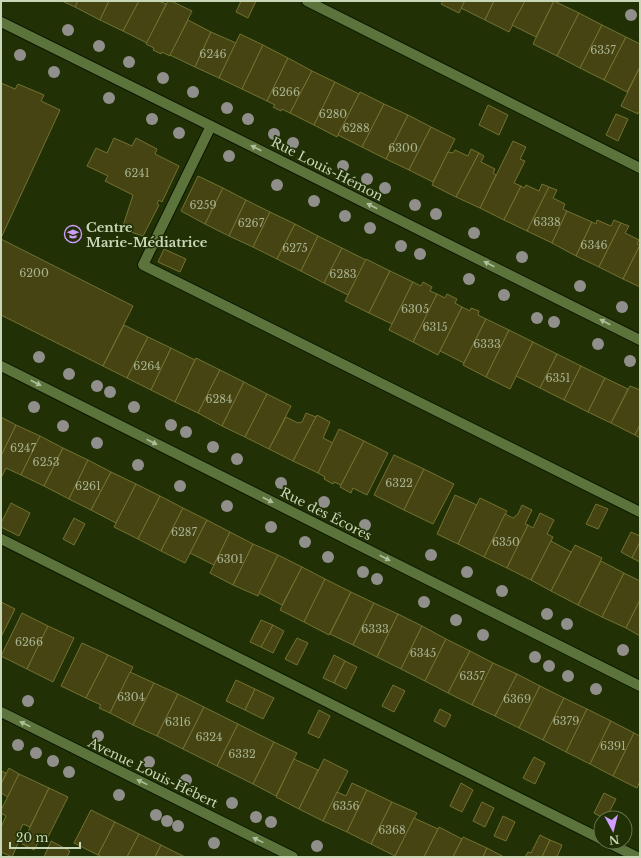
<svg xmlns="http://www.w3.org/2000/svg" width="641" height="858" viewBox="0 0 641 858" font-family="'Libre Baskerville',serif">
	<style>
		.building { fill: #454412; stroke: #737232 }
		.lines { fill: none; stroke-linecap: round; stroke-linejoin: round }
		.lane-casing { stroke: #0c1700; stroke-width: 12 }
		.street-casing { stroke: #0c1700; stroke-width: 12 }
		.lane { stroke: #5c743c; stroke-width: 10 }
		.street { stroke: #5c743c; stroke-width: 10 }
		.tree { fill: #908f8b }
		.oneway { fill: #aebe9a }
		.labels { text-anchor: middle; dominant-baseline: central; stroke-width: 3; stroke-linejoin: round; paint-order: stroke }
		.number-label { font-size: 11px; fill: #a8b28f }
		.street-label { font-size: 13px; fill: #c9d7b9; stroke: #213105 }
		.poi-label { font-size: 13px; font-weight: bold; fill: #c9d7b9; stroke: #213105; text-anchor: start }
	</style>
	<rect width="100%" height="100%" fill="#213105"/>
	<g class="building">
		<path d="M62 1H78L75 7Z"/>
		<path d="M78 1H109L100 20 75 7Z"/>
		<path d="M109 1H139L123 31 100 20Z"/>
		<path d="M139 1H159L166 4 147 43 123 31Z"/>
		<path d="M168 1H171L192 11 170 56 162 52 161 54 153 50 154 48 146 44Z"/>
		<path d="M241 1H256L248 18 236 12Z"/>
		<path d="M443 1H465L459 13 441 4Z"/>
		<path d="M465 1H494L485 20 461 8Z"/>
		<path d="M494 1H525L509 32 485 20Z"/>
		<path d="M525 1H554L536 37 512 25Z"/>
		<path d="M554 1 579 13 557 56 533 44Z"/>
		<path d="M579 13 602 25 580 68 557 56Z"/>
		<path d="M188 20 211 32 195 67 170 55Z"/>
		<path d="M602 25 626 37 604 80 580 68Z"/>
		<path d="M211 32 236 43 219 78 195 67Z"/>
		<path d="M240 34 263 45 242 89 219 78Z"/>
		<path d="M626 37 640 44V67L627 92 604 80Z"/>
		<path d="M263 45 288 58 267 101 242 89Z"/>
		<path d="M288 58 312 71 290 113 282 109 281 111 273 107 275 105 267 101Z"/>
		<path d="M640 67V113L638 112V114L621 106Z"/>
		<path d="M312 71 335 82 314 125 290 113Z"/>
		<path d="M335 82 359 94 337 137 314 125Z"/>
		<path d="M1 83 15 89 18 84 44 95 41 101 60 110 1 238Z"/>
		<path d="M360 92 384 104 362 147 338 135Z"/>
		<path d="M384 104 408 115 386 159 362 147Z"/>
		<path d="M488 105 508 115 499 135 479 125Z"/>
		<path d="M616 114 628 119 618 141 606 135Z"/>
		<path d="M408 115 431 127 409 170 386 159Z"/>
		<path d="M431 127 455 139 433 182 409 170Z"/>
		<path d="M114 138 132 146 136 138 157 149 155 154 179 166 162 202 159 200 157 204 159 205 143 236 122 229 133 195 105 181 108 176 87 166 96 148 107 153Z"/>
		<path d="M513 141 526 147 520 159 525 161 514 183 521 186 504 220 480 208Z"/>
		<path d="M471 149 479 153 456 197 432 185 448 152 453 153 455 150 468 156Z"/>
		<path d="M479 153 484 156 481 162 495 169 493 173 496 175 480 208 456 197Z"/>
		<path d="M198 176 223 188 205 224 181 211Z"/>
		<path d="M542 184 549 187 527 231 504 220 521 186 524 188 526 185 539 191Z"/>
		<path d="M549 187 557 190 553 198 565 204 563 209 567 211 552 243 527 231Z"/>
		<path d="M223 188 246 200 229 236 205 224Z"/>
		<path d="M246 200 270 212 253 247 229 236Z"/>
		<path d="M567 211 592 222 576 256 552 243Z"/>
		<path d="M270 212 295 224 277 259 253 247Z"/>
		<path d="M597 220 611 226 614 220 621 223 599 267 576 256 592 222 596 224Z"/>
		<path d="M621 223 629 226 625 233 639 240 637 244 640 245 623 279 599 267Z"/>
		<path d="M295 224 318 236 301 271 277 259Z"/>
		<path d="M318 236 342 248 324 283 301 271Z"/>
		<path d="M1 239 133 306 103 366 1 315Z"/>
		<path d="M640 245V287L623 279Z"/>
		<path d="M342 248 366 260 348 295 324 283Z"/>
		<path d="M164 249 186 259 180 272 158 262Z"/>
		<path d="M366 259 390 271 369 313 345 301Z"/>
		<path d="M390 271 413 282 392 324 369 313Z"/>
		<path d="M413 282 421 286 423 282 432 287 430 291 437 294 413 342 389 330Z"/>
		<path d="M437 294 445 298 447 294 457 299 455 303 462 307 438 355 413 342Z"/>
		<path d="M462 307 470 311 471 308 479 311 478 315 486 319 464 363 440 351Z"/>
		<path d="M486 319 509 330 486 377 463 365Z"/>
		<path d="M124 325 148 337 127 378 103 366Z"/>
		<path d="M509 330 533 342 510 389 486 377Z"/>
		<path d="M148 337 171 348 151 390 127 378Z"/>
		<path d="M533 342 557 354 540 388 516 376Z"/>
		<path d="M171 348 195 360 175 402 151 390Z"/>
		<path d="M557 354 581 366 564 400 540 388Z"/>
		<path d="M196 358 220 370 198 413 175 402Z"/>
		<path d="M581 366 605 378 588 412 564 400Z"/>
		<path d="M220 370 244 382 222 426 198 413Z"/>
		<path d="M605 378 628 389 611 423 588 412Z"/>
		<path d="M244 382 267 394 245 437 222 426Z"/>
		<path d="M630 386 640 390V425L635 435 611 423Z"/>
		<path d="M267 394 291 406 269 449 245 437Z"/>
		<path d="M306 413 316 417 293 461 269 449 286 417 298 423 302 422Z"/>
		<path d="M317 415 330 422 323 438 333 443 318 473 293 461Z"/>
		<path d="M1 417 16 425 1 456Z"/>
		<path d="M16 425 40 436 21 475 6 468 1 478V456Z"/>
		<path d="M640 425V438L635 435Z"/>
		<path d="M339 429 364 441 341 485 334 482 333 484 324 479 325 477 318 473Z"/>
		<path d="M40 436 63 448 44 486 21 475Z"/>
		<path d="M364 441 388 453 367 495 353 488 351 493 340 487Z"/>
		<path d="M63 448 88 460 69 499 44 486Z"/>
		<path d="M394 455 424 469 404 510 374 495Z"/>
		<path d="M88 460 111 472 91 510 69 499Z"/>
		<path d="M424 469 454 484 433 524 404 510Z"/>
		<path d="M111 472 136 484 116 523 91 510Z"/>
		<path d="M136 484 160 496 138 539 114 527Z"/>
		<path d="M455 495 477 505 458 544 437 534Z"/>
		<path d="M160 496 183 508 161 551 138 539Z"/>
		<path d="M480 498 507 511 484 557 458 544Z"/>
		<path d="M11 503 30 513 19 536 1 527V523Z"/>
		<path d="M596 504 608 509 598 529 586 524Z"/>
		<path d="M522 505 532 510 525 524 528 525 507 568 484 557 505 514 513 518 518 514Z"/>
		<path d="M183 508 207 520 185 563 161 551Z"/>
		<path d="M540 513 554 520 547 534 553 537 531 580 507 568 528 525 533 528Z"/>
		<path d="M74 518 85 524 74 545 63 539Z"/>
		<path d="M207 520 230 532 214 565 190 553Z"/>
		<path d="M230 532 253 544 233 585 210 573Z"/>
		<path d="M631 532 640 536V542L632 558 621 552Z"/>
		<path d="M551 541 571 552 551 591 531 580Z"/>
		<path d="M640 542V562L632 558Z"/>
		<path d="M253 544 278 555 258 596 233 585Z"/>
		<path d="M575 545 602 558 578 605 551 591Z"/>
		<path d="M278 555 302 567 282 605 259 593Z"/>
		<path d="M601 561 624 573 602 617 578 605Z"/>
		<path d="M302 567 325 579 304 622 280 610Z"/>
		<path d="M624 573 640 581V600L626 628 602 617Z"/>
		<path d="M325 579 351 592 329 635 304 622Z"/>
		<path d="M351 592 374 603 353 645 330 634Z"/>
		<path d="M640 600V636L626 628Z"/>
		<path d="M1 602 15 609 1 637Z"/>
		<path d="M374 603 398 614 377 657 353 645Z"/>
		<path d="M22 613 48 626 27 669 1 656Z"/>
		<path d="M398 614 422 626 401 669 377 657Z"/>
		<path d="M261 620 273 625 261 647 250 642Z"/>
		<path d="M273 625 284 631 273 653 261 647Z"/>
		<path d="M48 626 74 638 53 682 27 669Z"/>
		<path d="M422 626 446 639 425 681 401 669Z"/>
		<path d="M297 638 308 643 297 665 285 659Z"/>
		<path d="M446 639 470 651 448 693 425 681Z"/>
		<path d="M82 643 108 655 86 698 61 686Z"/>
		<path d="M470 651 493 663 472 705 448 693Z"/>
		<path d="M108 655 133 667 110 713 99 708 101 705 86 698Z"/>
		<path d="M334 655 345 661 334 683 323 678Z"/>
		<path d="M345 661 357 667 346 689 334 683Z"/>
		<path d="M493 663 517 674 495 716 472 705Z"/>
		<path d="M130 672 154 683 133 725 110 713Z"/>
		<path d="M517 674 540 686 519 728 495 716Z"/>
		<path d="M236 680 255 689 245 710 226 701Z"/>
		<path d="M154 683 178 694 157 736 133 725Z"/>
		<path d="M393 685 405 691 394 712 382 706Z"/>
		<path d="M540 686 564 698 543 740 519 728Z"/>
		<path d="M255 689 274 698 263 719 245 710Z"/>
		<path d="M178 694 204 707 183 749 157 736Z"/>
		<path d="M564 698 587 709 566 752 543 740Z"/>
		<path d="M204 707 238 724 217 766 183 749Z"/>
		<path d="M440 709 451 715 445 727 434 721Z"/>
		<path d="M587 709 611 721 590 764 566 752Z"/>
		<path d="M319 710 330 716 319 738 308 733Z"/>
		<path d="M611 721 634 733 613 776 590 764Z"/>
		<path d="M238 724 274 742 253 784 217 766Z"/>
		<path d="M634 733 640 736V781L637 788 613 776Z"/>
		<path d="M274 742 297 753 276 796 253 784Z"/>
		<path d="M534 757 545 763 535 784 523 778Z"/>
		<path d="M294 759 318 770 299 809 276 797Z"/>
		<path d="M324 759 348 771 323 821 299 809Z"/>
		<path d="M9 768 19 774 8 797 1 793V784Z"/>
		<path d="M1 771 6 773 1 784Z"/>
		<path d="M19 774 49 788 30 827 23 824 17 837 20 839 12 857 1 852V827L6 816 1 813V810Z"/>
		<path d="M352 783 367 790 347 832 323 821 337 792 346 796Z"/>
		<path d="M461 783 473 790 462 812 450 806Z"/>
		<path d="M49 788 68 797 45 843 39 841 34 850 22 844Z"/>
		<path d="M367 790 392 802 371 844 347 832Z"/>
		<path d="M604 793 616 799 606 818H603L594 813Z"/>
		<path d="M392 802 417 813 395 856 371 844Z"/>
		<path d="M482 802 494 808 485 827 473 821Z"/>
		<path d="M91 810 115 822 98 855 74 843Z"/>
		<path d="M503 816 515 822 506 841 494 836Z"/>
		<path d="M414 818 438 829 424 857H397L395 856Z"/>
		<path d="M115 822 139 834 127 857H102L98 855Z"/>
		<path d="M439 827 462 839 453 857H424Z"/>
		<path d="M139 834 161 845 155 857H127Z"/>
		<path d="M540 835 550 840 542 857 537 856V857H525L528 852 531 853Z"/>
		<path d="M463 837 487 848 483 857H453Z"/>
		<path d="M550 840 562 845 557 857H542Z"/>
		<path d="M51 841 70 851 67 857H44Z"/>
		<path d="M161 845 185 857H155Z"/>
		<path d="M487 848 504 857H483Z"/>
	</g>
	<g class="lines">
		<g class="lane-casing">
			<g id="lane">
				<path d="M307 1 640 168"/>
				<path d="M211 126 143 265 640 512"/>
				<path d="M1 539 601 839"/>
				<path d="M607 842 637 857"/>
			</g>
		</g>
		<g class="street-casing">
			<g id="street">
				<path d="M1 22 211 126 640 340"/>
				<path d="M1 366 640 686"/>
				<path d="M1 712 293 857"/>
			</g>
		</g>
		<use href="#lane" class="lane"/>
		<use href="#street" class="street"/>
	</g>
	<g class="tree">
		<circle cx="631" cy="15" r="6"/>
		<circle cx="68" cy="30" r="6"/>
		<circle cx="99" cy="46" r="6"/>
		<circle cx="20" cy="55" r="6"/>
		<circle cx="129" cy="62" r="6"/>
		<circle cx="54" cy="72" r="6"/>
		<circle cx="163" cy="78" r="6"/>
		<circle cx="193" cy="92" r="6"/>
		<circle cx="109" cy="98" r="6"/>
		<circle cx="227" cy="108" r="6"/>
		<circle cx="152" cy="119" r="6"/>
		<circle cx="248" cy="119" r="6"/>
		<circle cx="179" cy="133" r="6"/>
		<circle cx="274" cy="134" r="6"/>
		<circle cx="293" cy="143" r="6"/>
		<circle cx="229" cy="156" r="6"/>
		<circle cx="343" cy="166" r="6"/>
		<circle cx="367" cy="179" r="6"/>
		<circle cx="277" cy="185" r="6"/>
		<circle cx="385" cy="188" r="6"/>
		<circle cx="314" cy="201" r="6"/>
		<circle cx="415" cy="205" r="6"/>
		<circle cx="436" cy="214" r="6"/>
		<circle cx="345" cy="216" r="6"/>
		<circle cx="370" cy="228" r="6"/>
		<circle cx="474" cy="233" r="6"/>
		<circle cx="401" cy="246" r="6"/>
		<circle cx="420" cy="254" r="6"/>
		<circle cx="522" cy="257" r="6"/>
		<circle cx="469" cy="279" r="6"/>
		<circle cx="580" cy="286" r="6"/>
		<circle cx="504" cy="295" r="6"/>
		<circle cx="622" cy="307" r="6"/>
		<circle cx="537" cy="318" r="6"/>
		<circle cx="554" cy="322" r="6"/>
		<circle cx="598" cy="344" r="6"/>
		<circle cx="39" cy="357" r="6"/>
		<circle cx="630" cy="361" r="6"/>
		<circle cx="69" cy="374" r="6"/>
		<circle cx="97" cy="386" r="6"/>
		<circle cx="110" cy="392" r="6"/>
		<circle cx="34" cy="407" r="6"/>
		<circle cx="134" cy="407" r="6"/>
		<circle cx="171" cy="425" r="6"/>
		<circle cx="63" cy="426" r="6"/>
		<circle cx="186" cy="432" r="6"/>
		<circle cx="97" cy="443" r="6"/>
		<circle cx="213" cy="447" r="6"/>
		<circle cx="237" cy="459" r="6"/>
		<circle cx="138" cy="465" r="6"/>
		<circle cx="281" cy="483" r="6"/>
		<circle cx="180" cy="486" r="6"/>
		<circle cx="324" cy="502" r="6"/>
		<circle cx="227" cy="506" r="6"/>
		<circle cx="365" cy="525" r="6"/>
		<circle cx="271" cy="527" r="6"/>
		<circle cx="305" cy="542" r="6"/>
		<circle cx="431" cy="555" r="6"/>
		<circle cx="328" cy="557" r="6"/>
		<circle cx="363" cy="572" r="6"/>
		<circle cx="467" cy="572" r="6"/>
		<circle cx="377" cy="579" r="6"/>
		<circle cx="502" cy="591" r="6"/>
		<circle cx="424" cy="602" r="6"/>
		<circle cx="547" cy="614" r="6"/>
		<circle cx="456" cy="620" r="6"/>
		<circle cx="567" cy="624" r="6"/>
		<circle cx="483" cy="635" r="6"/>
		<circle cx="623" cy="650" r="6"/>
		<circle cx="535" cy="657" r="6"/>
		<circle cx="549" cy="666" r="6"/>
		<circle cx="568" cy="676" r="6"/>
		<circle cx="596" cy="689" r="6"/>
		<circle cx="28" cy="701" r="6"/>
		<circle cx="98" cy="736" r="6"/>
		<circle cx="18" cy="745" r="6"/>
		<circle cx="36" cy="753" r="6"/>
		<circle cx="53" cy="761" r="6"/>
		<circle cx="149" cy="762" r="6"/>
		<circle cx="69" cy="772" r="6"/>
		<circle cx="186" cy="780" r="6"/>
		<circle cx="119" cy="795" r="6"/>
		<circle cx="232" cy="803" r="6"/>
		<circle cx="156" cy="815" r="6"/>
		<circle cx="256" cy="817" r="6"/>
		<circle cx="167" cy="821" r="6"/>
		<circle cx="271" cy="822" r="6"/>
		<circle cx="178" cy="826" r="6"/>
		<circle cx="214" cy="843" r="6"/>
		<circle cx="317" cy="846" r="6"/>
	</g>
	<defs><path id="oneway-solid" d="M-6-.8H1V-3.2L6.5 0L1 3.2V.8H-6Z"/></defs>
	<g class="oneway">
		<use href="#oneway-solid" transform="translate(256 148) rotate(-153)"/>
		<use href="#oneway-solid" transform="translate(372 206) rotate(-153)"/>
		<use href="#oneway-solid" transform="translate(489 264) rotate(-153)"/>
		<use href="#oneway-solid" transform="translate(605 322) rotate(-153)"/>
		<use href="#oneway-solid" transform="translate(36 383) rotate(27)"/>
		<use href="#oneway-solid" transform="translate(152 442) rotate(27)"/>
		<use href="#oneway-solid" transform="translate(268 500) rotate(27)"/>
		<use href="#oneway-solid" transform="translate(385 558) rotate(27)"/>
		<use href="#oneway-solid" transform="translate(25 724) rotate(-154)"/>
		<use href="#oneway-solid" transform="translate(142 782) rotate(-154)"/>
		<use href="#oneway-solid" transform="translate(258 840) rotate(-154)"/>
	</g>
	<defs>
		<g id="school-ring" transform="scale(0.9)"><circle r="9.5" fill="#213105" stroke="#d19dfe" stroke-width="1.5"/><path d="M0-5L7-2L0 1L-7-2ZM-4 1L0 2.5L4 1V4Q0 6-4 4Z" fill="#d19dfe"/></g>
	</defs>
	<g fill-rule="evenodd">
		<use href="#school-ring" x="73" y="234"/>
	</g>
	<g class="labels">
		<g class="number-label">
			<text x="603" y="50">6357</text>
			<text x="213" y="54">6246</text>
			<text x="286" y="92">6266</text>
			<text x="333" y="114">6280</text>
			<text x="356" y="128">6288</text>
			<text x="403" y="148">6300</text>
			<text x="137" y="173">6241</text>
			<text x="203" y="205">6259</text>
			<text x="547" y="222">6338</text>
			<text x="251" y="223">6267</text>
			<text x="594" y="245">6346</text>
			<text x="295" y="248">6275</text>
			<text x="34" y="273">6200</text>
			<text x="343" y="274">6283</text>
			<text x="415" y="309">6305</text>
			<text x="435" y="327">6315</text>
			<text x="487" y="344">6333</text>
			<text x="147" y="366">6264</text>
			<text x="558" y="378">6351</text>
			<text x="219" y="399">6284</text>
			<text x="23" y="448">6247</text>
			<text x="46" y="462">6253</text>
			<text x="399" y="483">6322</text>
			<text x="88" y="486">6261</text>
			<text x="184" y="532">6287</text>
			<text x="506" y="542">6350</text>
			<text x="230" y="559">6301</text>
			<text x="375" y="629">6333</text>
			<text x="29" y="642">6266</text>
			<text x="423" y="653">6345</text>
			<text x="472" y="676">6357</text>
			<text x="131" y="697">6304</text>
			<text x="517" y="699">6369</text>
			<text x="566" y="721">6379</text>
			<text x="178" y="722">6316</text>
			<text x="209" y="737">6324</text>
			<text x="613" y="746">6391</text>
			<text x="242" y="754">6332</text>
			<text x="346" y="806">6356</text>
			<text x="392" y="830">6368</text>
		</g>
		<g class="street-label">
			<text transform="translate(327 169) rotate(27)">Rue Louis-Hémon</text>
			<text transform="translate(326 514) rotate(27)">Rue des Écores</text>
			<text transform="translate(153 773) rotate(26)">Avenue Louis-Hébert</text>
		</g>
		<g class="poi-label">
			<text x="86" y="227">Centre<tspan x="86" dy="15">Marie-Médiatrice</tspan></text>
		</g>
	</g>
	<rect width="641" height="858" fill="none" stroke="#c9d7b9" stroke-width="4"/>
	<g transform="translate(613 830) rotate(173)"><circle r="19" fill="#213105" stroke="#64734d"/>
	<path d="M0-3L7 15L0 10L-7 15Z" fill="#d19dfe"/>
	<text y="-6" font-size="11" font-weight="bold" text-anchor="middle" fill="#c9d7b9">N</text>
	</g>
	<path d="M10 842v6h70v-6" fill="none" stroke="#c9d7b9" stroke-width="2"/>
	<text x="16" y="842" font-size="12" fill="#c9d7b9" stroke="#213105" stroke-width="3" paint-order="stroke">20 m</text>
</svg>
